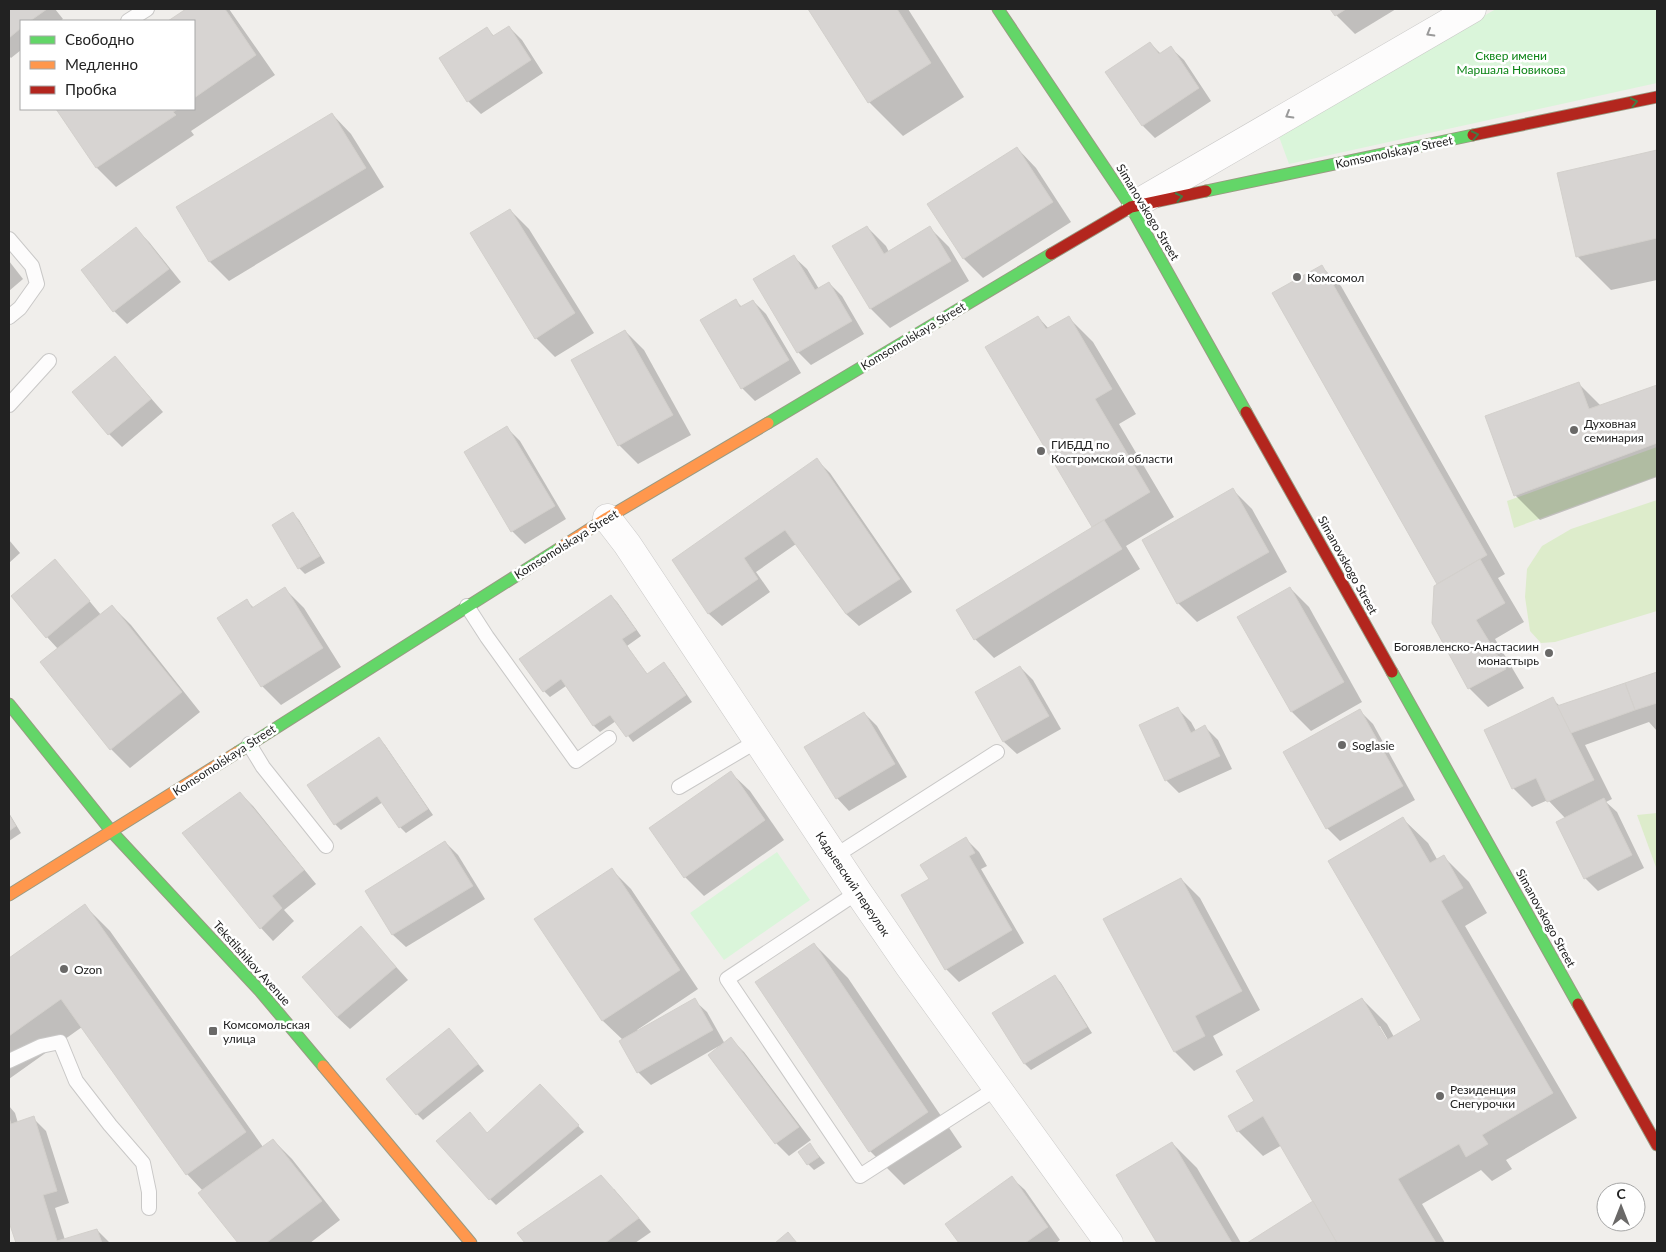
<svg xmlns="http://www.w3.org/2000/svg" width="1666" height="1252" viewBox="0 0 1666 1252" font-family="Lato,sans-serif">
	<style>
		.grass { fill: #ddeccb }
		.park { fill: #daf5da }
		.shadow { fill: #0003; fill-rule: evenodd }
		.building { fill: #d7d4d2; stroke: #d3d0cc }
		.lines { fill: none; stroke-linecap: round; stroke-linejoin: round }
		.lane-casing { stroke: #c9c8c7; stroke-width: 16 }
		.street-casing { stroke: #c9c8c7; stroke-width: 29 }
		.fast-casing { stroke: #999a82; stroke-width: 13 }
		.slow-casing { stroke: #999a82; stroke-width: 13 }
		.jam-casing { stroke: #999a82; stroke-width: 13 }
		.lane { stroke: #fdfcfc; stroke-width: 14 }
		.street { stroke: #fdfcfc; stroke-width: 28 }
		.fast { stroke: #63d668; stroke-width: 11 }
		.slow { stroke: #ff974d; stroke-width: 11 }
		.jam { stroke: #b3261e; stroke-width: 11 }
		.oneway { stroke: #9a9a9a }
		.oneway2 { stroke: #427c45 }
		.poi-dot { fill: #6a6968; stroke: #fff; stroke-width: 2 }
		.labels { text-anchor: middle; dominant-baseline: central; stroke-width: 5; stroke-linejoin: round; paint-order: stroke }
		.park-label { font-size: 12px; fill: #0c8416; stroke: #fff }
		.street-label { font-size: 12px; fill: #222; stroke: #fff }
		.poi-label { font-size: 12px; fill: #222; stroke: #fff; text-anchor: start }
	</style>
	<rect width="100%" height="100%" fill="#f0eeeb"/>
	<g class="grass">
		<path d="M1657 447V476L1514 528 1507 501Z"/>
		<path d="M1657 500V611L1555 642 1541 643 1530 631 1525 597 1527 569 1542 546 1571 529Z"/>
		<path d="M1657 813V870L1637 815Z"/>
	</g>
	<g class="park">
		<path d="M1496 9H1657V83L1289 164 1278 134Z"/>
		<path d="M777 852 810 900 724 960 690 913Z"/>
	</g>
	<g class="shadow">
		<path d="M9 9H55L63 19 60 21H21V50L11 58 9 56Z"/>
		<path d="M188 9H229L275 75 191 131 194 135 116 187 97 168 58 109H194V21H169Z"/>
		<path d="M809 9H908L964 97 903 136 869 102Z"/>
		<path d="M1331 9H1396L1355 34 1336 15Z"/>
		<path d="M509 27 522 40 543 73 481 114 468 101 440 58 486 28 495 37Z"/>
		<path d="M1150 43 1161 54 1171 48 1184 60 1211 101 1155 138 1143 126 1107 72Z"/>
		<path d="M332 114 351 134 384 187 229 281 210 262 177 207Z"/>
		<path d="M1017 148 1036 168 1071 222 983 278 964 259 929 204Z"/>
		<path d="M1657 152V280L1611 290 1577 256 1559 174Z"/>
		<path d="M510 210 529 229 594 333 555 357 536 338Z"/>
		<path d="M867 227 886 246 889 252 930 228 949 247 969 281 890 328 871 309Z"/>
		<path d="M136 229 149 242 181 282 127 324 114 311 82 270Z"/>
		<path d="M794 257 807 269 819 289 829 283 842 296 864 334 811 365 798 352Z"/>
		<path d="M9 261 23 279 9 291Z"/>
		<path d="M1322 267 1341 286 1505 574 1498 578 1524 622 1495 639 1524 688 1488 707 1469 688 1438 584 1273 294Z"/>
		<path d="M736 301 742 307 753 301 766 314 801 373 755 401 742 388Z"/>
		<path d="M1038 317 1049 329 1068 317 1093 342 1136 414 1119 424 1174 517 1126 546 1140 569 994 658 975 639 1094 527Z"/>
		<path d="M625 331 644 350 691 435 638 464 619 445Z"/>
		<path d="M115 357 163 412 122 447 109 434Z"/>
		<path d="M1578 383 1601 406 1657 386V477L1540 520 1515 495Z"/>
		<path d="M507 428 520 441 566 519 525 544 512 531Z"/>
		<path d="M817 460 830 473 912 592 859 626 846 614 796 544 756 572 770 592 722 626 709 614 673 560Z"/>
		<path d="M1233 490 1252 509 1287 572 1197 622 1178 603Z"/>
		<path d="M293 514 299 520 325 563 305 574 299 568Z"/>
		<path d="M9 540 20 553 9 563Z"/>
		<path d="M67 574 101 615 112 606 131 625 200 712 130 768 111 749 58 649 47 637Z"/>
		<path d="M1290 588 1309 607 1362 702 1311 731 1292 712Z"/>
		<path d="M285 589 304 608 341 667 281 705 262 686 247 601 254 608Z"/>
		<path d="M611 596 617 602 641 636 627 646 648 675 664 664 670 670 692 702 633 742 616 721 600 732 594 726 566 686 550 697 544 691Z"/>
		<path d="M1020 667 1033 680 1061 729 1017 754 1004 742 976 693Z"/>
		<path d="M1657 674V731L1649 722 1585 745 1612 799 1606 802 1617 812 1644 868 1598 891 1585 878 1565 818 1548 800 1532 807 1513 788 1552 699 1560 706Z"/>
		<path d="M1178 709 1191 722 1196 731 1205 727 1218 740 1232 769 1179 793 1166 780Z"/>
		<path d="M1360 711 1373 724 1415 800 1340 841 1327 828Z"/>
		<path d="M864 713 877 726 907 777 849 811 837 798Z"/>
		<path d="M379 739 385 745 433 815 406 833 400 827 383 802 341 830 335 824 309 786Z"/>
		<path d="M730 772 750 791 784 840 704 896 685 877Z"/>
		<path d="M240 793 253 806 316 884 284 910 294 921 273 941 261 928Z"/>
		<path d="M9 813 21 833 9 841Z"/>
		<path d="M1403 819 1428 843 1438 861 1444 857 1469 882 1487 913 1465 926 1577 1118 1506 1160 1512 1169 1492 1181 1481 1170 1422 1204 1445 1243H1250L1315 1202 1282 1145 1263 1156 1238 1131 1255 1102 1362 999 1387 1024 1394 1037 1423 1021ZM1377 1026H1380L1391 1045 1389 1046Z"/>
		<path d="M966 839 979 852 987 866 981 869 1024 943 959 982 946 969 930 879Z"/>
		<path d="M445 842 458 855 485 899 406 947 393 935 366 891Z"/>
		<path d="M612 870 631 889 698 989 637 1030 638 1032 694 1000 707 1012 725 1044 731 1039 744 1052 811 1140 789 1156 776 1143 709 1056 720 1048 719 1046 651 1085 638 1072 623 1040 603 1021 536 920Z"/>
		<path d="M1181 879 1200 898 1260 1010 1213 1036 1223 1055 1194 1071 1175 1052 1105 919Z"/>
		<path d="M85 906 110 931 263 1147 273 1140 292 1159 340 1220 310 1243H240L200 1193 203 1191 187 1174 82 1027 9 1079V959Z"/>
		<path d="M361 928 408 980 350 1029 337 1017Z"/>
		<path d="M814 944 848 978 962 1147 904 1185 870 1151 757 983Z"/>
		<path d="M1055 976 1061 983 1092 1033 1031 1070 1025 1064 994 1013Z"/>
		<path d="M455 1036 484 1071 423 1120 417 1114Z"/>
		<path d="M540 1085 584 1132 496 1205 490 1199 487 1135Z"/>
		<path d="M9 1106 15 1113 18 1123 33 1118 46 1131 69 1203 55 1208 65 1240 97 1230 110 1243H17L11 1224 9 1225Z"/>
		<path d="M1172 1143 1197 1168 1241 1243H1158L1118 1175Z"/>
		<path d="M810 1145 825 1163 814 1170 808 1164Z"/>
		<path d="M1012 1178 1025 1190 1060 1240 1056 1243H960L946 1224Z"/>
		<path d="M614 1189 651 1232 635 1243H527L519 1233Z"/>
	</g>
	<g class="building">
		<path d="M9 9H47L30 21H21V28L9 38Z"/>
		<path d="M186 9H225L256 55 194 98V21H168Z"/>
		<path d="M808 9H897L931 63 868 103Z"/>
		<path d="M1330 9H1346L1335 16Z"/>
		<path d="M509 26 531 60 467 102 439 58 487 27 493 36Z"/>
		<path d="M1150 42 1159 54 1171 46 1199 88 1142 126 1105 72Z"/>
		<path d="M56 109H178L173 112 176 115 96 168Z"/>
		<path d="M332 113 366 168 209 262 176 207Z"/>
		<path d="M1017 147 1053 202 963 259 927 204Z"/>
		<path d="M1657 150V238L1576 257 1557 173Z"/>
		<path d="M510 209 575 313 535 339 470 233Z"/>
		<path d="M867 226 884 254 930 226 951 261 870 309 832 246Z"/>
		<path d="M136 227 169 269 113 312 81 270Z"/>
		<path d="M794 255 815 290 829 282 852 321 797 353 753 279Z"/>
		<path d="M1322 265 1487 555 1437 584 1272 293Z"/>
		<path d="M736 299 740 307 753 300 789 360 741 389 700 320Z"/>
		<path d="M1038 316 1046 329 1069 316 1112 389 1095 399 1150 492 1092 527 985 347Z"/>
		<path d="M625 330 673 415 618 446 571 360Z"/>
		<path d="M115 356 151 399 108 435 72 392Z"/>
		<path d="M1579 382 1589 409 1657 385V443L1514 496 1485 416Z"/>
		<path d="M507 426 555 506 511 532 464 452Z"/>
		<path d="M817 458 900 579 846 614 785 530 744 558 758 579 708 614 672 560Z"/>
		<path d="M1233 488 1269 552 1177 604 1142 540Z"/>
		<path d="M293 512 320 556 298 569 272 525Z"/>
		<path d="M1104 520 1122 549 974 640 956 610Z"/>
		<path d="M55 559 90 601 46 638 11 596Z"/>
		<path d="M1480 559 1505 603 1476 620 1506 669 1468 689 1432 623 1434 586Z"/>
		<path d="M285 587 323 648 261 687 217 618 247 599 252 608Z"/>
		<path d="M1290 587 1344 682 1291 712 1237 617Z"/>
		<path d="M611 595 636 630 622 639 647 674 664 662 686 695 626 737 610 715 593 726 561 679 543 692 519 659Z"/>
		<path d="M112 605 182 692 110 750 40 662Z"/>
		<path d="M1020 666 1049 716 1003 742 975 692Z"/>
		<path d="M1657 672V703L1635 710 1625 683Z"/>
		<path d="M1625 683 1635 710 1571 733 1557 706Z"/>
		<path d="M1553 697 1594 780 1547 802 1536 778 1512 789 1484 730Z"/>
		<path d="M1178 707 1191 733 1205 725 1220 756 1165 781 1139 725Z"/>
		<path d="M1360 709 1403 786 1326 829 1283 752Z"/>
		<path d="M864 712 895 764 836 799 804 747Z"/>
		<path d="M379 737 428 809 399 828 377 796 334 825 307 785Z"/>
		<path d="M731 771 765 820 684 878 649 828Z"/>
		<path d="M240 792 304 870 272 896 282 908 260 929 182 833Z"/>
		<path d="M1604 798 1632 855 1584 879 1556 822Z"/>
		<path d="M9 815 16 826 9 831Z"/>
		<path d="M1403 817 1430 863 1444 855 1463 888 1441 901 1553 1093 1482 1135 1488 1144 1466 1157 1459 1144 1398 1179 1436 1243H1337L1263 1116 1237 1132 1228 1116 1254 1101 1236 1071 1362 998 1387 1040 1421 1020 1328 861Z"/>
		<path d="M966 837 975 853 969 856 1012 930 945 970 901 895 929 879 920 865Z"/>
		<path d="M445 841 473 886 392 935 365 891Z"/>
		<path d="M612 868 680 970 602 1021 534 919Z"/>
		<path d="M1181 878 1242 991 1195 1016 1205 1036 1174 1052 1103 919Z"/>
		<path d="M85 904 246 1132 186 1175 61 999 9 1036V958Z"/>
		<path d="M361 926 396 967 337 1017 302 977Z"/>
		<path d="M814 943 928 1112 869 1152 755 982Z"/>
		<path d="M1055 975 1087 1027 1024 1064 992 1013Z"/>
		<path d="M695 998 713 1030 637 1073 619 1041Z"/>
		<path d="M449 1028 478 1064 416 1115 386 1079Z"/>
		<path d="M731 1037 799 1127 775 1144 708 1055Z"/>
		<path d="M540 1084 579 1125 489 1200 436 1141 470 1112 487 1133Z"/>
		<path d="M34 1116 57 1191 43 1195 57 1241 97 1229 102 1243H16L9 1222V1117L11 1124Z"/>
		<path d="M273 1139 322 1201 266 1243H238L198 1193Z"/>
		<path d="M1172 1142 1232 1243H1157L1116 1175Z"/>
		<path d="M810 1143 819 1157 807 1165 798 1152Z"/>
		<path d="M601 1175 639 1218 605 1243H525L517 1233Z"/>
		<path d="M1012 1176 1048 1227 1025 1243H959L945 1224Z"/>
		<path d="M1313 1201 1337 1243H1247Z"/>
		<path d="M788 1232 797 1243H775Z"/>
	</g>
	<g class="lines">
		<g class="lane-casing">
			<g id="lane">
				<path d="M128 21 147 9"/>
				<path d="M9 239 32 266 37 284 20 308 9 317"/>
				<path d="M9 405 49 361"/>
				<path d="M467 606 487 637 576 761 609 738"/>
				<path d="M249 744 263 767 326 846"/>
				<path d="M679 787 757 741"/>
				<path d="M835 856 997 752"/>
				<path d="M858 892 727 979 860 1176 997 1088"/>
				<path d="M9 1061 41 1046 60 1042 76 1081 110 1125 143 1163 149 1192V1208"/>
			</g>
		</g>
		<g class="street-casing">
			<g id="street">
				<path d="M1136 204 1472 9"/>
				<path d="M607 518 627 544 858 892 909 966 1109 1243"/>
			</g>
		</g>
		<g class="fast-casing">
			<g id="fast">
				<path d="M998 9 1131 207 1246 412"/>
				<path d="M1206 191 1473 135"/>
				<path d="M768 423 1051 254"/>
				<path d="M1392 672 1578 1004"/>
				<path d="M9 704 112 832 260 991 323 1066"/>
				<path d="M238 752 560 548"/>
			</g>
		</g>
		<g class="slow-casing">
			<g id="slow">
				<path d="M560 548 607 518 768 423"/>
				<path d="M9 895 238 752"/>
				<path d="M323 1066 471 1243"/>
			</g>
		</g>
		<g class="jam-casing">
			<g id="jam">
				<path d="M1473 135 1657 97"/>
				<path d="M1051 254 1131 207 1206 191"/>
				<path d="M1246 412 1392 672"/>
				<path d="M1578 1004 1657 1145"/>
			</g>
		</g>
		<use href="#lane" class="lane"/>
		<use href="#street" class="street"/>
		<use href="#fast" class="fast"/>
		<use href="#slow" class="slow"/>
		<use href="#jam" class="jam"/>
	</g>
	<defs><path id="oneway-chevron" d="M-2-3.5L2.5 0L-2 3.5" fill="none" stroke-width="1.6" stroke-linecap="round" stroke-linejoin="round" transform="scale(1.25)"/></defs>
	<g class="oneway">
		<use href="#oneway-chevron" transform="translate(1430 33) rotate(150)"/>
		<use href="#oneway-chevron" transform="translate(1289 115) rotate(150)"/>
	</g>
	<g class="oneway2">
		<use href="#oneway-chevron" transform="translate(1634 102) rotate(-12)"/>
		<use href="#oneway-chevron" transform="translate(1475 135) rotate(-12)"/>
		<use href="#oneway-chevron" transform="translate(1179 197) rotate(-12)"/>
	</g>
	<g class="poi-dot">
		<circle cx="1297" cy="277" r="5"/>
		<circle cx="1574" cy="430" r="5"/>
		<circle cx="1041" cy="451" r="5"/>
		<circle cx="1549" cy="653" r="5"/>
		<circle cx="1342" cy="745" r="5"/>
		<circle cx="64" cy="969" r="5"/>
		<rect x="208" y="1026" width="10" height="10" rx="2.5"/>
		<circle cx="1440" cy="1096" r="5"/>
	</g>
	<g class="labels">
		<g class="park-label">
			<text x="1511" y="55">Сквер имени<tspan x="1511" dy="14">Маршала Новикова</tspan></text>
		</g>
		<g class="street-label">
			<text transform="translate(1394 152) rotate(-12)">Komsomolskaya Street</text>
			<text transform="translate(1148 212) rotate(59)">Simanovskogo Street</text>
			<text transform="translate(913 336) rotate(-31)">Komsomolskaya Street</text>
			<text transform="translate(566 544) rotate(-32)">Komsomolskaya Street</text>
			<text transform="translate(1348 565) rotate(61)">Simanovskogo Street</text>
			<text transform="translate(224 760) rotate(-33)">Komsomolskaya Street</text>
			<text transform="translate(853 884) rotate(56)">Кадыевский переулок</text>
			<text transform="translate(1546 918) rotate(61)">Simanovskogo Street</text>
			<text transform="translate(252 963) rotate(48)">Tekstilshikov Avenue</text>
		</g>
		<g class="poi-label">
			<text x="1307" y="277">Комсомол</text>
			<text x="1584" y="423">Духовная<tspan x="1584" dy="14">семинария</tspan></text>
			<text x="1051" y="444">ГИБДД по<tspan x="1051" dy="14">Костромской области</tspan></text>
			<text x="1539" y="646" text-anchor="end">Богоявленско-Анастасиин<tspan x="1539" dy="14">монастырь</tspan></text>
			<text x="1352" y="745">Soglasie</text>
			<text x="74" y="969">Ozon</text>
			<text x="223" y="1024">Комсомольская<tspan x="223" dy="14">улица</tspan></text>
			<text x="1450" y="1089">Резиденция<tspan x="1450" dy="14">Снегурочки</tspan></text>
		</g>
	</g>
	<rect width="1666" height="1252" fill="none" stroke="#222222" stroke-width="20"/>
	<rect x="20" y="20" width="175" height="90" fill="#ffffff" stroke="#a7a7a7"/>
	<rect x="30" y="36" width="25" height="8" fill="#63d668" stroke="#a7a7a7"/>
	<text x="65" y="45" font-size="15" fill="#222222">Свободно</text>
	<rect x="30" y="61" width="25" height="8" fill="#ff974d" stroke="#a7a7a7"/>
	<text x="65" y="70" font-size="15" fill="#222222">Медленно</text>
	<rect x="30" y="86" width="25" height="8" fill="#b3261e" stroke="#a7a7a7"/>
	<text x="65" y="95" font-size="15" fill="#222222">Пробка</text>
	<g transform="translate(1621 1207)"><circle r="24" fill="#ffffff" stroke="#a7a7a7"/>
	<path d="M0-4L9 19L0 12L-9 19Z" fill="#6a6968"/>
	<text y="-8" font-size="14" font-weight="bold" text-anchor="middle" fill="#222222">С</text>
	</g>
</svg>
